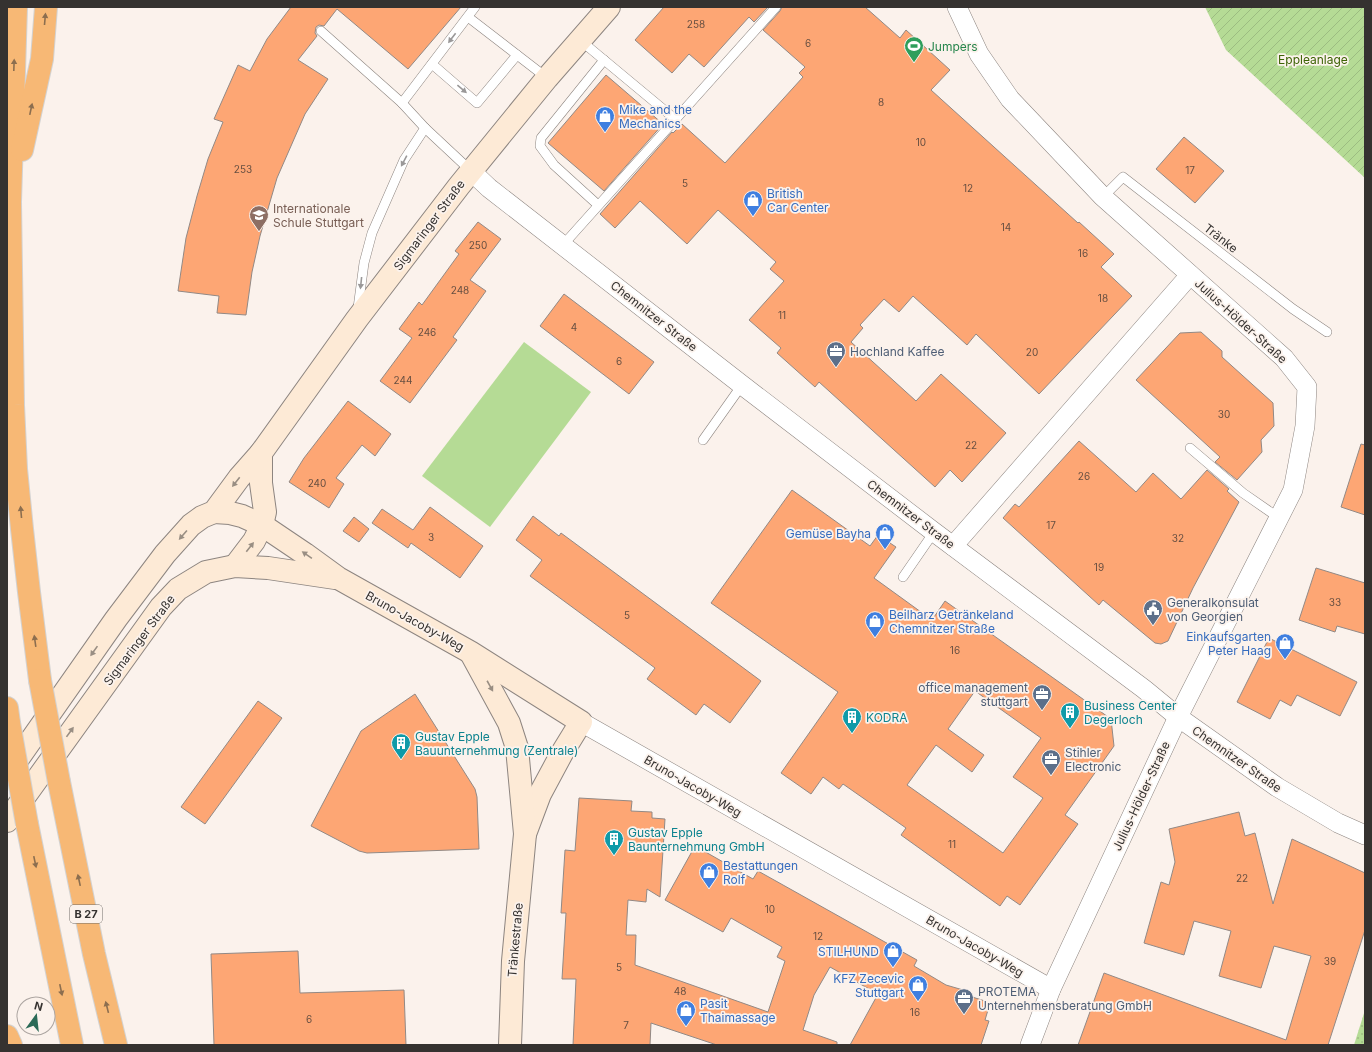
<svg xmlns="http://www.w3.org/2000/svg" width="1372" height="1052" viewBox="0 0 1372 1052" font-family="Inter,sans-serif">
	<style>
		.grass { fill: url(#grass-dots) }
		.park { fill: #b5db95 }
		.garden { fill: url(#garden-furrows) }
		.building { fill: #fda674; stroke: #928985; fill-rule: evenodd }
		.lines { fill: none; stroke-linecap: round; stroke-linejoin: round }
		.lane-casing { stroke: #8d8580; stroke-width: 10 }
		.street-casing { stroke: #8d8580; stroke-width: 20 }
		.secondary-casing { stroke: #8d8580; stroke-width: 24 }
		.highway-casing { stroke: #d3d2d1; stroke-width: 24 }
		.lane { stroke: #fff; stroke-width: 9 }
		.street { stroke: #fff; stroke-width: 19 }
		.secondary { stroke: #fdead6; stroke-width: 22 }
		.highway { stroke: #f7b875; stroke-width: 22 }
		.highway-bridge-casing { stroke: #d3d2d1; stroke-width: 24; stroke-linecap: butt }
		.highway-bridge { stroke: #f7b875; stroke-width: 22 }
		.oneway { fill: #8c6e4f }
		.oneway2 { fill: #9a9898 }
		.oneway3 { fill: #998e83 }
		.labels { text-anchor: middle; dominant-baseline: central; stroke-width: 3.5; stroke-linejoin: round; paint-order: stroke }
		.number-label { font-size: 10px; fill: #674f41 }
		.shield { fill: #fbf2ec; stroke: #706c68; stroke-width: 1 }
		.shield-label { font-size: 11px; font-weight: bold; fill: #353230 }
		.leisure-label { font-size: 12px; fill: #27864d; stroke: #fbf2ec; text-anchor: start }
		.park-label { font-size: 12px; fill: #3d6305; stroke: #fbf2ec }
		.shop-label { font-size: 12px; fill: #366cbe; stroke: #fbf2ec; text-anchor: start }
		.education-label { font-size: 12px; fill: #785e54; stroke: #fbf2ec; text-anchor: start }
		.street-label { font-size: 12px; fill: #353230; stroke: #fbf2ec }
		.service-label { font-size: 12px; fill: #4e5e75; stroke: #fbf2ec; text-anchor: start }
		.culture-label { font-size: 12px; fill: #0d838f; stroke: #fbf2ec; text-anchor: start }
	</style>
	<defs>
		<pattern id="grass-dots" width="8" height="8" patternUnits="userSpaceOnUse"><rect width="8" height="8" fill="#b5db95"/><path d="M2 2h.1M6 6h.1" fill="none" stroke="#9cbc81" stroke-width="1.8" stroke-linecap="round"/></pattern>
		<pattern id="garden-furrows" width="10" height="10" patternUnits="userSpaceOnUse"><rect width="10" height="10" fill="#b5db95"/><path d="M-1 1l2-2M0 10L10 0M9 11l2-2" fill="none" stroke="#9cbc81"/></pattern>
	</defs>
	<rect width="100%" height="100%" fill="#fbf2ec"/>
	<path class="grass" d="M1365 1010V1045H1354Z"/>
	<path class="park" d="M524 342 591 392 490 527 422 476Z"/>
	<path class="garden" d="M1205 7H1365V178L1226 50Z"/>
	<g class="building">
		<path d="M291 7H461L408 69 337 9 324 26 319 25 316 27 315 33 317 36 298 60 328 79 305 114 277 178 260 236 252 272 246 315 217 313 219 296 178 291 186 238 197 196 208 159 223 122 214 119 238 65 250 71 267 39Z"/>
		<path d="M664 7H768L754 22 749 17 704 67 689 54 672 73 635 40Z"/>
		<path d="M782 7H865L900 38 906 30 950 70 931 90 1078 223 1079 222 1114 254 1101 267 1132 296 1039 394 976 334 967 345 913 296 899 312 884 299 860 325 863 328 851 342 916 401 941 374 1006 433 962 482 950 470 935 487 819 382 815 387 777 353 781 348 749 320 784 281 770 269 776 262 718 210 687 244 640 201 615 228 600 214 672 132 673 133 682 124 725 163 803 77 799 73 805 67 763 30 780 11Z"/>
		<path d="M606 75 663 124 604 191 548 143Z"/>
		<path d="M1184 137 1224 171 1195 203 1156 169Z"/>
		<path d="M478 222 501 239 470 280 486 291 453 337 457 340 410 403 380 381 412 338 399 329 419 302 422 305 459 254 455 251Z"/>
		<path d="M564 294 654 362 629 394 540 326Z"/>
		<path d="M1201 332 1222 351V357L1273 403 1274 426 1261 440 1262 452 1237 480 1215 462 1220 457 1136 380 1180 333Z"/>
		<path d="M348 401 391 434 375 456 362 445 336 478 344 484 329 508 289 482 304 458Z"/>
		<path d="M1079 441 1136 492 1153 473 1181 499 1207 470 1229 489 1227 491 1239 502 1193 588 1168 641 1161 644 1155 643 1103 600 1099 605 1003 518 1015 504 1019 507Z"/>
		<path d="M1361 444 1365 445V515L1341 507Z"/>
		<path d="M792 490 870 546 878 535 896 547 874 578 932 620 945 601 1111 719 1114 746 1065 815 1078 824 1020 905 1007 896 1000 906 901 835 906 828 843 784 839 789 823 777 811 794 781 773 838 692 711 603ZM975 691 1041 738 1013 777 1043 798 1003 853 907 785 936 745 972 772 984 755 948 729Z"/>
		<path d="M430 507 483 546 460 578 411 543 408 548 372 523 382 509 413 530Z"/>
		<path d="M533 516 559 536 561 533 761 681 730 723 704 704 696 715 647 679 655 668 530 576 542 560 516 540Z"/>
		<path d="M354 517 369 529 359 542 343 531Z"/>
		<path d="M1316 568 1365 583V634L1337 626 1335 632 1299 620Z"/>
		<path d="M1269 638 1357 682 1340 716 1297 695 1291 706 1280 700 1270 719 1237 702Z"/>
		<path d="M415 694 475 789 477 797 479 849 367 853 359 851 311 826 361 731Z"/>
		<path d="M258 701 282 718 205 824 181 807Z"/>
		<path d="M579 798 632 801 631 811 652 812V818L665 819 660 897 647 889 646 902 628 900 626 935H636L635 965 768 1012 785 961 777 957 782 947 731 918 723 932 665 900 695 846 753 879 758 871 917 960 914 966 946 985 970 992 969 996 985 1001 983 1008 988 1010 985 1020 989 1021 981 1045H850L878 994 830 967 814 995 803 1030 837 1042V1045H717L651 1023 650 1045H573L576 979H562L566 913H561L565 850 575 851Z"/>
		<path d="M1239 812 1245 836 1255 833 1273 904 1292 839 1365 873V930L1328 1045H1078L1104 973 1286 1040 1311 956 1274 946 1261 988 1219 976 1231 931 1194 921 1184 955 1144 943 1161 882 1169 885 1175 862 1169 829Z"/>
		<path d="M298 951 300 993 404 990 406 1045H214L211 954Z"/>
	</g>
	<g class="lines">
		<g class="lane-casing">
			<g id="lane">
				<path d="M468 17 547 78"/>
				<path d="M321 31 402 103 425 128 471 171"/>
				<path d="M580 40 675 119"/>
				<path d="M432 64 477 103 517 55"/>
				<path d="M402 103 475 7"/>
				<path d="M1103 197 1123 177 1293 309 1327 332"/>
				<path d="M598 205 554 165 540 146 541 138 604 60"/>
				<path d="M563 245 776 7"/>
				<path d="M358 308 364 263 372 233 404 160 425 128"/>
				<path d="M703 440 742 385"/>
				<path d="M1190 448 1243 493 1279 518"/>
				<path d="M903 577 934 532"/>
			</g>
		</g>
		<g class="street-casing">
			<g id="street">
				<path d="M957 7 979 54 1010 99 1103 197 1284 358 1307 387 1305 426 1293 490 1178 717 1051 989 1030 1045"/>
				<path d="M471 171 489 188 742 385 934 532 1144 689 1178 717 1277 787 1338 823 1365 835"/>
				<path d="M953 546 1190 275"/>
				<path d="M581 722 1051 989"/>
			</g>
		</g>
		<g class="secondary-casing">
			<g id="secondary">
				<path d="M214 512 230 513 242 516 262 525 305 554 338 578 470 652 581 722 562 753 540 794 525 834"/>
				<path d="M235 566 254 541 262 525 265 512 261 483V453"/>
				<path d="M472 655 509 723 517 748 525 834 513 961 510 1045"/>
				<path d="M8 773 116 619 165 554 191 525 202 517 214 512 239 478 261 453 357 319 459 186 547 78 609 7"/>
				<path d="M7 821 161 607 178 589 206 572 235 566 268 568 335 578"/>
			</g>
		</g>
		<g class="highway-casing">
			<g id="highway">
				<path d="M16 7 10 202 13 405 16 469 22 529 29 592 40 680"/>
				<path d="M22 150 42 59 46 7"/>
				<path d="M7 708 9 723"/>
				<path d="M59 782 94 954 116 1045"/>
				<path d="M27 824 72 1045"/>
				<path d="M7 1036 11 1045"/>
			</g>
		</g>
		<use href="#lane" class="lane"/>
		<use href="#street" class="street"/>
		<use href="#secondary" class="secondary"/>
		<use href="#highway" class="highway"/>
		<g class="highway-bridge-casing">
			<g id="highway-bridge">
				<path d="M40 680 59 782"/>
				<path d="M9 723 27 824"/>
			</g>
		</g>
		<use href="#highway-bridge" class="highway-bridge"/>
	</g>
	<defs><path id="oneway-solid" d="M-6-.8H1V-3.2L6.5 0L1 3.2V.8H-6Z"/></defs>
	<g class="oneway">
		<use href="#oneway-solid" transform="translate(45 19) rotate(-85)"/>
		<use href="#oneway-solid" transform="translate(14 65) rotate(-88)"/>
		<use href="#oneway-solid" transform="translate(31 109) rotate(-78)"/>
		<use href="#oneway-solid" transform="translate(21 512) rotate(-95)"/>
		<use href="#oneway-solid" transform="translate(35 641) rotate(-98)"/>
		<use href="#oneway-solid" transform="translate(35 862) rotate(78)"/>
		<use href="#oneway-solid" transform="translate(79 880) rotate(-102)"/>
		<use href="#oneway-solid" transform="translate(61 990) rotate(78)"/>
		<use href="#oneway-solid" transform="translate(107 1007) rotate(-104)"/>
	</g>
	<g class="oneway2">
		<use href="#oneway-solid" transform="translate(452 38) rotate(127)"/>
		<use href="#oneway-solid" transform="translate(462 89) rotate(40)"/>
		<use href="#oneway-solid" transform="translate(404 161) rotate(118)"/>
		<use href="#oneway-solid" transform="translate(361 283) rotate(96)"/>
	</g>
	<g class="oneway3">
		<use href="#oneway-solid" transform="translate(236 482) rotate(128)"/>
		<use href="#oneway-solid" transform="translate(183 535) rotate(131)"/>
		<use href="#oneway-solid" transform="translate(250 547) rotate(-52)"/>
		<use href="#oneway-solid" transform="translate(307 555) rotate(-145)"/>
		<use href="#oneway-solid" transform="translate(94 651) rotate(125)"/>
		<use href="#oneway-solid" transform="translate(490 686) rotate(61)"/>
		<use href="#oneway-solid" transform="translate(70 732) rotate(-54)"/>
	</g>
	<defs>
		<g id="stadium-pin" transform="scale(1)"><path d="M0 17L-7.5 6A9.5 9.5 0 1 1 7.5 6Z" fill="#2e9e5b" stroke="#fbf2ec"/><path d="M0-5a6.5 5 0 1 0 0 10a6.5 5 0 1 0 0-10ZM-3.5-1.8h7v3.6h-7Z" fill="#fff"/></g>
		<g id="shop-pin" transform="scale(1)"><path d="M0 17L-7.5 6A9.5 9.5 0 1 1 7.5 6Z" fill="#3f7fe0" stroke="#fbf2ec"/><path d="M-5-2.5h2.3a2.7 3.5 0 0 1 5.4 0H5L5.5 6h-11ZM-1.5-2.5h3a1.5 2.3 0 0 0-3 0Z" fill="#fff"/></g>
		<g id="school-pin" transform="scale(1)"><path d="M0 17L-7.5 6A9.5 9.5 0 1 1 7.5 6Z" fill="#8d6e63" stroke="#fbf2ec"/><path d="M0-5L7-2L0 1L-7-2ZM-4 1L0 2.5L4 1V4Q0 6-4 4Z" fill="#fff"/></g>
		<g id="office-pin" transform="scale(1)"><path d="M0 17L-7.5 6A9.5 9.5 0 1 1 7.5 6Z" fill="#5c6f8a" stroke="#fbf2ec"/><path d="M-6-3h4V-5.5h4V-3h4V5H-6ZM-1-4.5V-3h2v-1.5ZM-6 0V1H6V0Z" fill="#fff"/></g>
		<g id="civic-pin" transform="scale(1)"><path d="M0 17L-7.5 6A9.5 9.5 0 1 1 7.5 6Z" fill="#5c6f8a" stroke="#fbf2ec"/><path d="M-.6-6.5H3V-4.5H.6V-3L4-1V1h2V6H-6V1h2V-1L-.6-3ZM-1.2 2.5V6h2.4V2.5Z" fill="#fff"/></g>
		<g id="building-pin" transform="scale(1)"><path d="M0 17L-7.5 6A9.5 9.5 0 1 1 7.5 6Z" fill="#0f9aa8" stroke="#fbf2ec"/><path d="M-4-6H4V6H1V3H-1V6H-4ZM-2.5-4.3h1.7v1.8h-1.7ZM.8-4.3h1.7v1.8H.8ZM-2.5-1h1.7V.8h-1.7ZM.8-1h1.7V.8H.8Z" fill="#fff"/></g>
	</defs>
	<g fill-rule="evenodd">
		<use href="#stadium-pin" x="914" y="46"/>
		<use href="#shop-pin" x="605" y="116"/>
		<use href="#shop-pin" x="753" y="200"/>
		<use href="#school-pin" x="259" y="215"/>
		<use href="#office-pin" x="836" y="351"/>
		<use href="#shop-pin" x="885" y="533"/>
		<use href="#civic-pin" x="1153" y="609"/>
		<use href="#shop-pin" x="875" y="621"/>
		<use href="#shop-pin" x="1285" y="643"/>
		<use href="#office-pin" x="1042" y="694"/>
		<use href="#building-pin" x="1070" y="712"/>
		<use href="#building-pin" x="852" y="717"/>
		<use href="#building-pin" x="401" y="743"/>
		<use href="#office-pin" x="1051" y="759"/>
		<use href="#building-pin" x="614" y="839"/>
		<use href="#shop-pin" x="709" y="872"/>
		<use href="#shop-pin" x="893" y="951"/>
		<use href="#shop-pin" x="918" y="985"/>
		<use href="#office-pin" x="964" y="998"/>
		<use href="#shop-pin" x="686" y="1010"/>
	</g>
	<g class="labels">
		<g class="number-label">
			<text x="696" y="24">258</text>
			<text x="808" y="43">6</text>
			<text x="881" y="102">8</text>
			<text x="921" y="142">10</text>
			<text x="243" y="169">253</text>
			<text x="1190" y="170">17</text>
			<text x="685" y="183">5</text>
			<text x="968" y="188">12</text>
			<text x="1006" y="227">14</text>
			<text x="478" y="245">250</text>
			<text x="1083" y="253">16</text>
			<text x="460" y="290">248</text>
			<text x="1103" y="298">18</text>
			<text x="782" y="315">11</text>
			<text x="574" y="327">4</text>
			<text x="427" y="332">246</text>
			<text x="1032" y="352">20</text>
			<text x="619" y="361">6</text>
			<text x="403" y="380">244</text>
			<text x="1224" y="414">30</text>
			<text x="971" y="445">22</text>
			<text x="1084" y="476">26</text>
			<text x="317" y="483">240</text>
			<text x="1051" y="525">17</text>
			<text x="431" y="537">3</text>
			<text x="1178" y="538">32</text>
			<text x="1099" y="567">19</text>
			<text x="1335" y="602">33</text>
			<text x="627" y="615">5</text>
			<text x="955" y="650">16</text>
			<text x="952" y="844">11</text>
			<text x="1242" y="878">22</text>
			<text x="770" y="909">10</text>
			<text x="818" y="936">12</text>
			<text x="1330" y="961">39</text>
			<text x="619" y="967">5</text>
			<text x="680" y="991">48</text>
			<text x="915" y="1012">16</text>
			<text x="309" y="1019">6</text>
			<text x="626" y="1025">7</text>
		</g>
		<rect class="shield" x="70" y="905" width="32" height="18" rx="3"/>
		<g class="shield-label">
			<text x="86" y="914">B 27</text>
		</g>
		<g class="leisure-label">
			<text x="928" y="46">Jumpers</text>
		</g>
		<g class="park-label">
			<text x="1313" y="59">Eppleanlage</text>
		</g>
		<g class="shop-label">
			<text x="619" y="109">Mike and the<tspan x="619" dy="14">Mechanics</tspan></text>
			<text x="767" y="193">British<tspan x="767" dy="14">Car Center</tspan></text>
			<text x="871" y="533" text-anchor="end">Gemüse Bayha</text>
			<text x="889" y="614">Beilharz Getränkeland<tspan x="889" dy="14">Chemnitzer Straße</tspan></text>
			<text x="1271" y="636" text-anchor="end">Einkaufsgarten<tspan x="1271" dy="14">Peter Haag</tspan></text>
			<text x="723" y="865">Bestattungen<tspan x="723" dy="14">Rolf</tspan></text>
			<text x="879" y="951" text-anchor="end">STILHUND</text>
			<text x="904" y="978" text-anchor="end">KFZ Zecevic<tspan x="904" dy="14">Stuttgart</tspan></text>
			<text x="700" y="1003">Pasit<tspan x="700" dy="14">Thaimassage</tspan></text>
		</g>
		<g class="education-label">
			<text x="273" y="208">Internationale<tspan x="273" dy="14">Schule Stuttgart</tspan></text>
		</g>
		<g class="street-label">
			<text transform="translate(429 225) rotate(-53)">Sigmaringer Straße</text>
			<text transform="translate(1221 238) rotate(38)">Tränke</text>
			<text transform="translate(654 316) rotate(38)">Chemnitzer Straße</text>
			<text transform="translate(1241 321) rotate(42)">Julius-Hölder-Straße</text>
			<text transform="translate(911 514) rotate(37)">Chemnitzer Straße</text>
			<text transform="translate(415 621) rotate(29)">Bruno-Jacoby-Weg</text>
			<text transform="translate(139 640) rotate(-53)">Sigmaringer Straße</text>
			<text transform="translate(1237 759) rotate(35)">Chemnitzer Straße</text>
			<text transform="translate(693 786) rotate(30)">Bruno-Jacoby-Weg</text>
			<text transform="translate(1141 796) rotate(-65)">Julius-Hölder-Straße</text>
			<text transform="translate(515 940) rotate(-85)">Tränkestraße</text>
			<text transform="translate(975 946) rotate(30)">Bruno-Jacoby-Weg</text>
		</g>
		<g class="service-label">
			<text x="850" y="351">Hochland Kaffee</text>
			<text x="1167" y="602">Generalkonsulat<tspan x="1167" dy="14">von Georgien</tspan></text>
			<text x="1028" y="687" text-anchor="end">office management<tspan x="1028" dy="14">stuttgart</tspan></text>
			<text x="1065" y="752">Stihler<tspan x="1065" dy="14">Electronic</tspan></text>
			<text x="978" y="991">PROTEMA<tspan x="978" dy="14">Unternehmensberatung GmbH</tspan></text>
		</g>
		<g class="culture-label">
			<text x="1084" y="705">Business Center<tspan x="1084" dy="14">Degerloch</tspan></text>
			<text x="866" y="717">KODRA</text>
			<text x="415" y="736">Gustav Epple<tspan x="415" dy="14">Bauunternehmung (Zentrale)</tspan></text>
			<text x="628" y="832">Gustav Epple<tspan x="628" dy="14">Baunternehmung GmbH</tspan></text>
		</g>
	</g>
	<rect width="1372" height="1052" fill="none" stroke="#353230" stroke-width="16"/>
	<g transform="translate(36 1016) rotate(15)"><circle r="19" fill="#fbf2ec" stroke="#aca5a1"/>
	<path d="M0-3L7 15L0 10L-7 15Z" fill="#2b6a57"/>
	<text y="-6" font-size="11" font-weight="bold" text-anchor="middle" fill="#353230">N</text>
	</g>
</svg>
